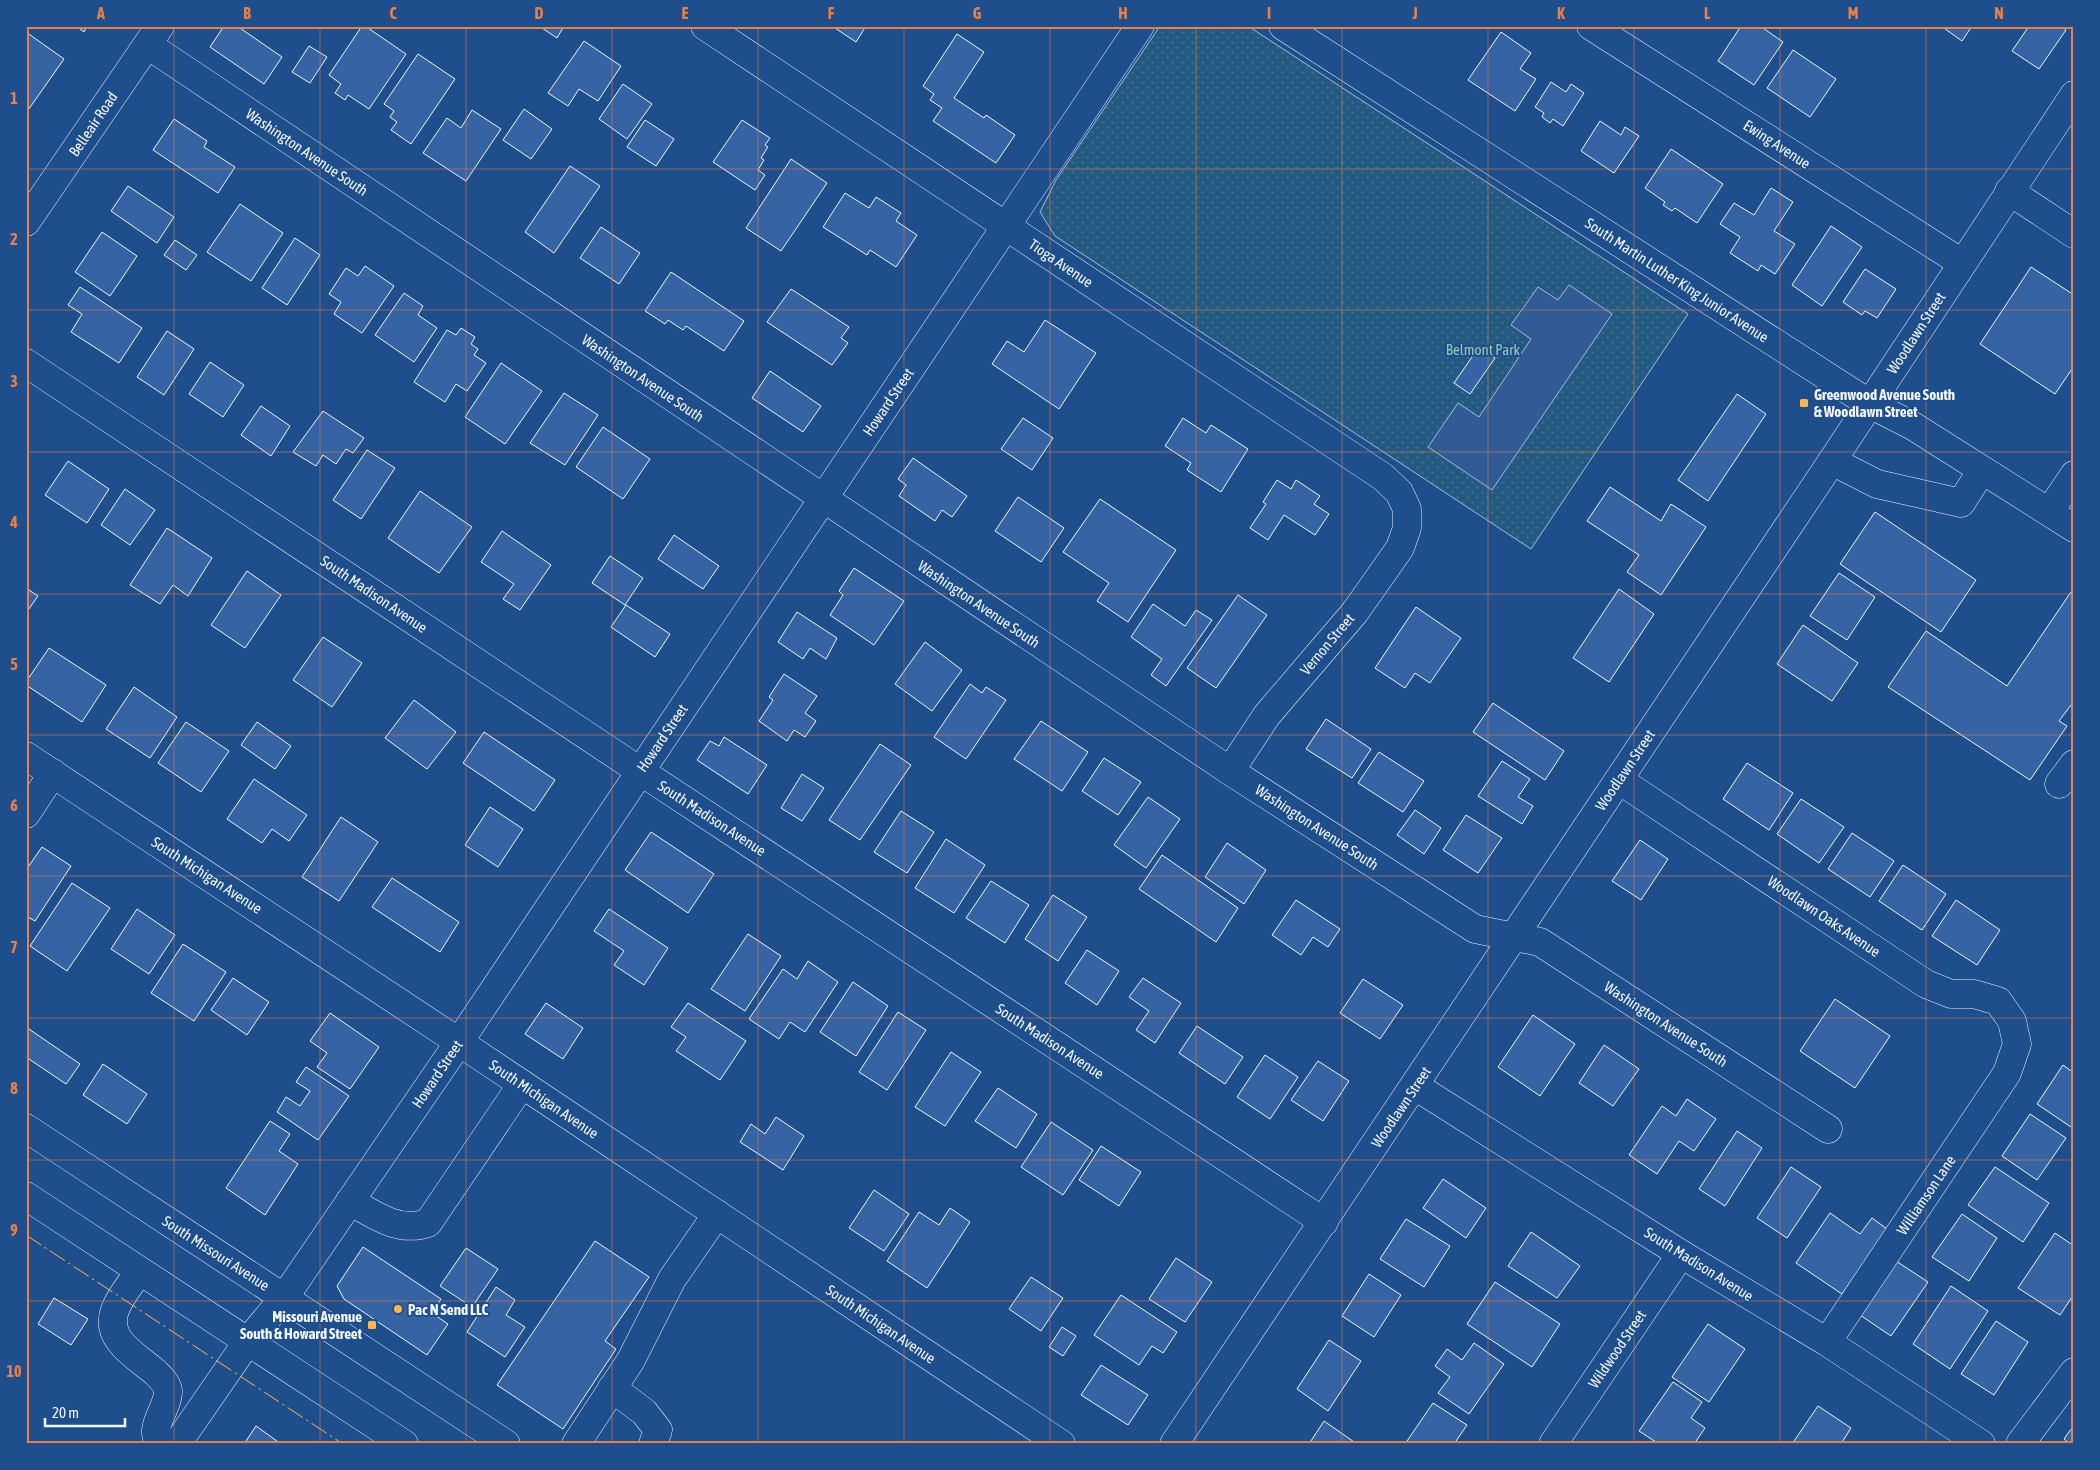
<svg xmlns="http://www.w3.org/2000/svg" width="2100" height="1470" viewBox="0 0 2100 1470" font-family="'Asap Condensed',sans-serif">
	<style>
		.park { fill: url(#park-dots); stroke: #a8bbd7 }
		.parking { fill: #305b95; stroke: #a8bbd7 }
		.building { fill: #3563a3; stroke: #f2f6ff }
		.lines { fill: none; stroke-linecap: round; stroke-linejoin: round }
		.minor-casing { stroke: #f2f6ff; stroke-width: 29 }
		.major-casing { stroke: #f2f6ff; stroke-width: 29 }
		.minor { stroke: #1f4e8c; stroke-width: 28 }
		.major { stroke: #1f4e8c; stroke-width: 28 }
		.power { stroke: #ffb74d; stroke-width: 1; stroke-dasharray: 18 4 2.5 4; stroke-linecap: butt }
		.grid { fill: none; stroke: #ea8049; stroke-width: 1; stroke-opacity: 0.55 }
		.poi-dot { fill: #ffb74d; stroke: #1f4e8c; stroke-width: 2 }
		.labels { text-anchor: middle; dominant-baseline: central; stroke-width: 4; stroke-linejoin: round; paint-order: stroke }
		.street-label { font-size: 15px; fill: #f2f6ff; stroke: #1f4e8c }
		.park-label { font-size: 15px; fill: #97c8a6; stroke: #1f4e8c }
		.poi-label { font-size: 15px; font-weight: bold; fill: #f2f6ff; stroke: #1f4e8c; text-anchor: start }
		.neatline { fill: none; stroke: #ea8049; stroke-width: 2 }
		.grid-label { font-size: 16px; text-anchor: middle; font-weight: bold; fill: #ea8049 }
	</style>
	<defs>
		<pattern id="park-dots" width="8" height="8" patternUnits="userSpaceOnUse" patternTransform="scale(1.25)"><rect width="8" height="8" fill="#245a82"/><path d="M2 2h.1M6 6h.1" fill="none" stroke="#447295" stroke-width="1.8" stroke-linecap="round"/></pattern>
	</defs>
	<rect width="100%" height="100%" fill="#1f4e8c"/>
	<path class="park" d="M1160 26H1248L1688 314 1531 549 1055 236 1040 212 1056 180Z"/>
	<path class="parking" d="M1569 285 1612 314 1492 490 1428 447 1458 403 1479 417 1531 339 1511 325 1538 287 1558 300Z"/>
	<g class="building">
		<path d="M76 26H87L84 32Z"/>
		<path d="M224 26H237L282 57 264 84 210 47Z"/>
		<path d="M362 26H365L406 54 369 109 348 95 345 100 335 93 341 84 329 75Z"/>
		<path d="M539 26H564L557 38Z"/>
		<path d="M832 26H866L856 42Z"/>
		<path d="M1741 26H1760L1783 42 1754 85 1718 61Z"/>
		<path d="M1941 26H1972L1962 41Z"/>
		<path d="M2029 26H2061L2066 30 2039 69 2012 51Z"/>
		<path d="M26 32 64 59 26 113Z"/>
		<path d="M1501 32 1531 53 1520 69 1536 79 1515 111 1468 80Z"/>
		<path d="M957 34 984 52 954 98 984 118 986 115 1015 135 996 163 933 121 942 108 930 100 934 94 923 86Z"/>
		<path d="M584 41 621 66 598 101 579 89 568 106 548 93Z"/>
		<path d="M309 46 327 57 310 83 292 72Z"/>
		<path d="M1793 50 1836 79 1810 117 1767 88Z"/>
		<path d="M418 54 455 79 411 144 391 130 397 122 390 117 394 111 384 104Z"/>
		<path d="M1551 82 1566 92 1571 84 1584 93 1563 126 1553 119 1550 123 1542 117 1544 113 1535 107Z"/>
		<path d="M623 84 652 104 627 139 599 119Z"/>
		<path d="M524 109 552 129 531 159 503 140Z"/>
		<path d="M472 110 501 129 466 181 423 153 447 118 461 128Z"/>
		<path d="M174 119 207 141 204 147 235 167 218 193 153 150Z"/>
		<path d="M645 120 674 139 656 166 627 147Z"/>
		<path d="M742 120 770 138 765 145 768 147 761 158 764 160 758 170 765 175 755 190 713 162Z"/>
		<path d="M1600 121 1621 135 1625 127 1639 136 1614 173 1581 151Z"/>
		<path d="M1671 149 1723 184 1697 223 1675 208 1672 211 1663 205 1665 202 1645 188Z"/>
		<path d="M791 159 827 183 781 251 746 228Z"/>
		<path d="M570 166 600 186 554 253 525 232Z"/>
		<path d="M128 186 174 217 157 243 111 211Z"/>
		<path d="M1771 188 1793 202 1774 231 1795 244 1775 274 1761 265 1758 271 1730 253 1740 237 1720 224 1734 203 1754 215Z"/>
		<path d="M845 193 869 208 876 197 901 213 896 221 917 235 896 267 870 250 867 255 823 227Z"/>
		<path d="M240 204 283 233 251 281 207 252Z"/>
		<path d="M1831 226 1862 247 1822 306 1792 285Z"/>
		<path d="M601 227 640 253 619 284 580 258Z"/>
		<path d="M102 232 137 256 110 296 75 272Z"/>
		<path d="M295 238 320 255 287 305 262 288Z"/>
		<path d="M175 240 197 255 186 270 164 255Z"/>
		<path d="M365 266 394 286 362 333 334 314 341 302 329 294 346 268 358 276Z"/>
		<path d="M2031 267 2074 295V366L2055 394 1980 344Z"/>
		<path d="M1865 269 1896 289 1877 318 1865 311 1862 315 1843 302Z"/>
		<path d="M671 272 744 321 724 351 686 326 683 330 668 320 665 324 645 311Z"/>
		<path d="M80 287 142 328 119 363 71 332 82 314 68 305Z"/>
		<path d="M791 289 849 327 841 338 848 343 832 365 767 322Z"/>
		<path d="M404 293 423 306 418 315 437 328 414 362 375 335Z"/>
		<path d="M1045 320 1096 353 1059 409 992 364 1007 341 1024 352Z"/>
		<path d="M461 328 475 337 471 344 478 349 474 355 486 363 467 391 456 384 445 402 414 382 447 330 456 335Z"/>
		<path d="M167 331 194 349 164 395 137 377Z"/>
		<path d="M1479 347 1495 358 1470 394 1454 383Z"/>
		<path d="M210 362 244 385 223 417 189 394Z"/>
		<path d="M501 363 542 391 505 444 465 417Z"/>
		<path d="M770 371 821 406 803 432 752 398Z"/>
		<path d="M564 393 598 415 565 465 530 443Z"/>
		<path d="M1737 394 1766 414 1708 501 1678 480Z"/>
		<path d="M261 406 290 426 271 456 241 435Z"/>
		<path d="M323 411 364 438 353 453 346 449 336 464 323 455 316 466 293 452Z"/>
		<path d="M1023 418 1053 438 1032 470 1001 449Z"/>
		<path d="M1183 418 1206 433 1211 425 1248 449 1221 492 1187 470 1191 463 1165 446Z"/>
		<path d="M603 427 650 459 623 499 576 467Z"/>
		<path d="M367 450 395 468 361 519 333 500Z"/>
		<path d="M913 458 967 496 952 517 942 510 935 521 899 496 906 485 898 479Z"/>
		<path d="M68 461 109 489 87 523 45 495Z"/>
		<path d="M1277 480 1291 489 1296 480 1320 496 1314 504 1329 514 1315 535 1284 515 1268 540 1250 528 1266 504 1263 502Z"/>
		<path d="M1610 487 1661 521 1671 504 1706 527 1661 595 1627 572 1639 555 1587 521Z"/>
		<path d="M125 489 155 510 130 545 101 525Z"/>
		<path d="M420 491 472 527 439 573 388 538Z"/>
		<path d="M1018 497 1064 528 1041 562 995 531Z"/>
		<path d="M1100 499 1176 550 1128 622 1097 601 1109 583 1063 552Z"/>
		<path d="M1875 512 1976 580 1941 632 1840 564Z"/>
		<path d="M167 528 212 558 188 596 173 585 160 604 130 585Z"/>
		<path d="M502 531 551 565 520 610 503 599 514 584 481 562Z"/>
		<path d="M674 535 719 566 703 589 658 559Z"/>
		<path d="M610 556 643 578 625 605 592 583Z"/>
		<path d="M854 568 904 601 874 645 830 615 843 595 839 591Z"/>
		<path d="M247 571 281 595 245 648 211 625Z"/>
		<path d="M1839 573 1875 597 1847 640 1810 616Z"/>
		<path d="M26 588 38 596 26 613Z"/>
		<path d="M1619 589 1654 614 1609 682 1573 658Z"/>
		<path d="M2071 592 2074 594V701L2059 721 2067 726 2030 780 1888 687 1926 631 2007 686Z"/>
		<path d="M1238 595 1267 615 1216 688 1187 668Z"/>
		<path d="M1153 604 1185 626 1196 610 1212 620 1166 686 1151 675 1162 659 1131 637Z"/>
		<path d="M626 605 670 634 655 657 611 627Z"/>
		<path d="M1416 607 1461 638 1430 683 1415 673 1405 688 1375 668Z"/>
		<path d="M797 612 837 638 826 659 810 648 803 659 778 642Z"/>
		<path d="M1803 625 1858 663 1832 701 1777 664Z"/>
		<path d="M323 637 362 663 332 707 293 680Z"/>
		<path d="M925 642 962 670 932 711 895 684Z"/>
		<path d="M49 648 106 685 82 722 26 685V682Z"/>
		<path d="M784 674 817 696 805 713 816 721 805 737 794 730 787 741 759 721 773 700 769 697Z"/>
		<path d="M970 684 982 693 986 687 1006 700 966 759 934 737Z"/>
		<path d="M134 687 177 717 150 758 106 729Z"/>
		<path d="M414 700 456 732 427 769 385 738Z"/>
		<path d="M1493 703 1564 751 1545 780 1473 732Z"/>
		<path d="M1326 719 1371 749 1352 778 1306 749Z"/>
		<path d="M1041 721 1088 752 1062 791 1014 759Z"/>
		<path d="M186 722 229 751 201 792 158 763Z"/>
		<path d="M257 722 291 746 275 769 241 745Z"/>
		<path d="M484 732 555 780 534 811 463 763Z"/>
		<path d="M724 737 767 765 748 794 697 760 710 741 719 746Z"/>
		<path d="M880 744 911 765 860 840 829 820Z"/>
		<path d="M1379 752 1424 781 1403 812 1358 783Z"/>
		<path d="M1104 758 1141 782 1118 815 1082 791Z"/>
		<path d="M1502 761 1530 779 1518 797 1533 806 1522 824 1478 796Z"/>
		<path d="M1747 763 1793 793 1769 830 1723 799Z"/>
		<path d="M802 774 824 788 802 821 781 808Z"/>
		<path d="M254 779 307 815 289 841 272 829 262 843 227 819Z"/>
		<path d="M1148 797 1180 819 1146 868 1114 845Z"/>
		<path d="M1801 799 1844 827 1819 863 1777 834Z"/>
		<path d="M490 807 523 829 498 867 465 845Z"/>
		<path d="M1415 810 1441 828 1424 854 1397 835Z"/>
		<path d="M901 811 934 832 907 873 874 852Z"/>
		<path d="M1466 815 1502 838 1478 873 1443 850Z"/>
		<path d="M341 817 378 842 339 901 302 877Z"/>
		<path d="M651 832 714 874 688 913 625 870Z"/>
		<path d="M1852 833 1894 861 1870 897 1828 869Z"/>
		<path d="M946 839 985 865 954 913 915 888Z"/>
		<path d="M1640 840 1668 859 1641 900 1612 881Z"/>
		<path d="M1227 843 1266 870 1244 904 1205 877Z"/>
		<path d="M42 847 71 866 35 921 26 916V870Z"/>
		<path d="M1162 855 1238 908 1216 942 1139 889Z"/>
		<path d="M1903 865 1946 894 1922 930 1879 901Z"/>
		<path d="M392 878 459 922 440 952 372 907Z"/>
		<path d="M991 881 1029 905 1005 943 966 918Z"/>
		<path d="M72 883 110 908 67 971 30 946Z"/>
		<path d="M1053 895 1087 917 1058 961 1025 939Z"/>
		<path d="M1296 900 1340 929 1328 947 1313 937 1301 955 1272 935Z"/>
		<path d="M1956 900 2000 930 1977 965 1932 936Z"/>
		<path d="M137 909 175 935 149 974 111 949Z"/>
		<path d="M609 909 668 948 644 985 614 965 624 951 594 931Z"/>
		<path d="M748 934 781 956 745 1011 711 989Z"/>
		<path d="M183 944 226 972 194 1021 151 993Z"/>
		<path d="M1087 950 1119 971 1097 1005 1065 983Z"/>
		<path d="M808 961 838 982 805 1032 790 1022 779 1039 749 1019 783 969 797 979Z"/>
		<path d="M233 978 269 1002 247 1035 211 1010Z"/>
		<path d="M1143 978 1181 1003 1155 1043 1136 1030 1149 1011 1129 997Z"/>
		<path d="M1363 979 1403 1005 1380 1039 1340 1013Z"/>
		<path d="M853 982 888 1006 856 1056 820 1032Z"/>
		<path d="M1835 999 1890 1036 1855 1088 1800 1051Z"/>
		<path d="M546 1003 583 1028 563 1059 525 1034Z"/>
		<path d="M688 1003 746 1041 720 1080 676 1051 686 1037 671 1027Z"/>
		<path d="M898 1012 926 1030 887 1090 859 1072Z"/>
		<path d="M330 1013 379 1047 350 1089 317 1067 327 1053 310 1041Z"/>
		<path d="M1533 1015 1575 1044 1540 1096 1498 1067Z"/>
		<path d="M1197 1026 1243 1057 1225 1084 1179 1053Z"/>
		<path d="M26 1027 80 1064 66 1084 26 1057Z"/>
		<path d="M1604 1045 1639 1069 1613 1106 1579 1083Z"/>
		<path d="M951 1052 981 1072 945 1126 915 1107Z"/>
		<path d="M1265 1055 1298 1077 1270 1119 1237 1097Z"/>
		<path d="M1318 1061 1349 1081 1323 1121 1291 1100Z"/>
		<path d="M103 1064 147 1094 127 1124 83 1095Z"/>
		<path d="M2063 1065 2074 1073V1129L2037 1104Z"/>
		<path d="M306 1067 349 1096 318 1140 277 1112 286 1097 300 1106 310 1091 296 1082Z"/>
		<path d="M998 1088 1037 1114 1016 1148 975 1121Z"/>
		<path d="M1687 1099 1716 1119 1694 1151 1679 1141 1657 1174 1629 1155 1662 1106 1676 1116Z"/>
		<path d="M2030 1114 2066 1138 2037 1180 2002 1156Z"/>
		<path d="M776 1117 804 1136 783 1170 740 1142 751 1124 765 1134Z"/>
		<path d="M270 1121 290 1134 279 1151 298 1164 265 1215 226 1188Z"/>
		<path d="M1051 1122 1093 1150 1063 1195 1021 1167Z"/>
		<path d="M1737 1131 1762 1148 1725 1206 1699 1189Z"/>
		<path d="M1101 1146 1141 1172 1119 1206 1079 1180Z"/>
		<path d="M1791 1167 1821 1187 1787 1238 1757 1218Z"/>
		<path d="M1995 1167 2049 1203 2023 1242 1968 1205Z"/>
		<path d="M1443 1179 1486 1208 1466 1238 1423 1208Z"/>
		<path d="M874 1190 909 1214 884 1251 849 1228Z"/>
		<path d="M950 1208 970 1222 927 1288 887 1261 919 1212 939 1225Z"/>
		<path d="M1830 1213 1860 1234 1872 1218 1887 1229 1842 1294 1796 1263Z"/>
		<path d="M1962 1214 1997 1238 1969 1281 1932 1257Z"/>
		<path d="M1406 1219 1450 1246 1424 1287 1380 1259Z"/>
		<path d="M1531 1232 1580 1266 1557 1298 1508 1266Z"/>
		<path d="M2055 1233 2074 1246V1294L2060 1315 2018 1288Z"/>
		<path d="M595 1241 649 1277 605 1341 616 1349 563 1429 497 1385Z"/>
		<path d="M363 1247 441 1299 432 1313 448 1324 427 1355 344 1299 337 1286Z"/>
		<path d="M466 1248 498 1269 472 1307 440 1286Z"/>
		<path d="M1176 1258 1212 1282 1185 1322 1149 1299Z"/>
		<path d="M1896 1261 1928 1282 1891 1336 1860 1315Z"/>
		<path d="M1369 1274 1401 1295 1374 1337 1342 1316Z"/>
		<path d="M1031 1277 1063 1298 1041 1331 1009 1309Z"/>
		<path d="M1495 1282 1560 1324 1532 1367 1467 1324Z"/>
		<path d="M1951 1286 1988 1311 1950 1369 1913 1344Z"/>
		<path d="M496 1287 515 1300 506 1315 525 1327 505 1357 467 1332Z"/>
		<path d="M1121 1295 1177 1332 1163 1353 1152 1346 1139 1365 1094 1335Z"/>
		<path d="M54 1298 88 1319 71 1345 38 1324Z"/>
		<path d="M1996 1321 2028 1342 1994 1395 1961 1374Z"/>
		<path d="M1708 1324 1745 1349 1709 1402 1672 1377Z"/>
		<path d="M1062 1327 1076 1336 1063 1356 1049 1347Z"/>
		<path d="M1329 1340 1361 1361 1328 1411 1297 1389Z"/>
		<path d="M1474 1343 1504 1364 1469 1414 1438 1393 1450 1377 1435 1366 1447 1349 1462 1360Z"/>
		<path d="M1101 1365 1148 1395 1128 1425 1081 1395Z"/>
		<path d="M1673 1382 1702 1402 1691 1418 1705 1428 1694 1444H1659L1639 1431Z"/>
		<path d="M1433 1403 1467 1425 1454 1444H1405Z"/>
		<path d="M1818 1406 1851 1428 1841 1444H1792Z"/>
		<path d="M1324 1421 1357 1444H1309Z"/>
		<path d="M2074 1425V1444H2070L2064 1439Z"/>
		<path d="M256 1426 281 1444H244Z"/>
	</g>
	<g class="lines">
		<g class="minor-casing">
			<g id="minor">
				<path d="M705 26 1383 477 1399 492 1407 509V528L1400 548 1355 612 1267 715 1230 771"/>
				<path d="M1283 26 1870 404 1913 426 2074 528"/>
				<path d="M1591 26 1962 263"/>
				<path d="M148 45 1230 771 1475 929 1540 942 1828 1129"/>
				<path d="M2009 191 2074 234"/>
				<path d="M26 363 640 771 1324 1222"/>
				<path d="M1832 461 1877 484 1961 503 1982 470"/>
				<path d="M2049 512 2074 475"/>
				<path d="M26 756 459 1042 1061 1444"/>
				<path d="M1619 780 1926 984 1951 994H1974L1998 1001 2012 1021 2017 1044 2007 1073 1827 1342"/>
				<path d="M2059 784 2074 764"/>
				<path d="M26 814 53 773"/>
				<path d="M1415 1086 1681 1254 1827 1342 1981 1444"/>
				<path d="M350 1201C374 1215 399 1233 428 1223L522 1084"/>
				<path d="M139 1271C132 1283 120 1296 115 1310 104 1339 136 1356 155 1372 160 1377 167 1383 168 1391 169 1408 145 1431 162 1444"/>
				<path d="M612 1388 644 1412 658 1430 653 1444"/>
				<path d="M177 1444 248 1341 284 1298 459 1042 1140 26"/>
				<path d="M576 1444 631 1360 672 1279 717 1214"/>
				<path d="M1174 1444 1832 461 2074 95"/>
				<path d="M1553 1444 1681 1254"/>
				<path d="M2020 1444 2074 1372"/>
			</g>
		</g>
		<g class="major-casing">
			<g id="major">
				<path d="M26 222 160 26"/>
				<path d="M26 1128 506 1444"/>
				<path d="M26 1196 404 1444"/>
			</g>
		</g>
		<use href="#minor" class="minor"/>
		<use href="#major" class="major"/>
		<path class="power" d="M26 1235 343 1444"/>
	</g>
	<path class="grid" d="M174 26V1444M320 26V1444M466 26V1444M612 26V1444M758 26V1444M904 26V1444M1050 26V1444M1196 26V1444M1342 26V1444M1488 26V1444M1634 26V1444M1780 26V1444M1926 26V1444M26 169H2074M26 310H2074M26 452H2074M26 594H2074M26 735H2074M26 876H2074M26 1018H2074M26 1160H2074M26 1301H2074"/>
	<g class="poi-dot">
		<rect x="1799" y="398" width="10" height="10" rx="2.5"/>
		<circle cx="398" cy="1309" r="5"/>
		<rect x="367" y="1320" width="10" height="10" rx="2.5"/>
	</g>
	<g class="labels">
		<g class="street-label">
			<text transform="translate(93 124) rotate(-56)">Belleair Road</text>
			<text transform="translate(1777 144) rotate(33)">Ewing Avenue</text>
			<text transform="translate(307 152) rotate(34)">Washington Avenue South</text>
			<text transform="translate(1061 263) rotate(34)">Tioga Avenue</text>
			<text transform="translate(1677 280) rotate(33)">South Martin Luther King Junior Avenue</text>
			<text transform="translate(1916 333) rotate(-57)">Woodlawn Street</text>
			<text transform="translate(643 378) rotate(34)">Washington Avenue South</text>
			<text transform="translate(888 402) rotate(-56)">Howard Street</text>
			<text transform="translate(374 594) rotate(34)">South Madison Avenue</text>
			<text transform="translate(979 604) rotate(34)">Washington Avenue South</text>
			<text transform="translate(1327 644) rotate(-50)">Vernon Street</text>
			<text transform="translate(662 738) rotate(-56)">Howard Street</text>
			<text transform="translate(1625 770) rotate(-56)">Woodlawn Street</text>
			<text transform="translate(712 818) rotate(33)">South Madison Avenue</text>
			<text transform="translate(1317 827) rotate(33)">Washington Avenue South</text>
			<text transform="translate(207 875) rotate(33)">South Michigan Avenue</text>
			<text transform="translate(1824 916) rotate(34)">Woodlawn Oaks Avenue</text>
			<text transform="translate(1666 1024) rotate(33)">Washington Avenue South</text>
			<text transform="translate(1050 1041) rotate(33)">South Madison Avenue</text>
			<text transform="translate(437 1074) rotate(-56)">Howard Street</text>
			<text transform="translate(544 1099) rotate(34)">South Michigan Avenue</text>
			<text transform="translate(1401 1107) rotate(-56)">Woodlawn Street</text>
			<text transform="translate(1926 1195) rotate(-56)">Williamson Lane</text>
			<text transform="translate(216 1253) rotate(33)">South Missouri Avenue</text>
			<text transform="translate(1699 1264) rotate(32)">South Madison Avenue</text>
			<text transform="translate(881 1324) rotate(34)">South Michigan Avenue</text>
			<text transform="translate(1617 1349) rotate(-56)">Wildwood Street</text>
		</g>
		<g class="park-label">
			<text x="1483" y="349">Belmont Park</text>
		</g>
		<g class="poi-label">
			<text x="1814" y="394">Greenwood Avenue South<tspan x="1814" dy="17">&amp; Woodlawn Street</tspan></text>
			<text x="408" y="1309">Pac N Send LLC</text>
			<text x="362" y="1316" text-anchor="end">Missouri Avenue<tspan x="362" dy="17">South &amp; Howard Street</tspan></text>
		</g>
	</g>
	<rect width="2100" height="1470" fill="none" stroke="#1f4e8c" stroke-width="55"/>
	<path d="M45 1418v8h80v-8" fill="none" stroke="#f2f6ff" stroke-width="2.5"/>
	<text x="52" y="1418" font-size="15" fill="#f2f6ff" stroke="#1f4e8c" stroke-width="4" paint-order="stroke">20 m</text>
	<rect x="28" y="28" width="2044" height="1414" class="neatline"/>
	<g class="grid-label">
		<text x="101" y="19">A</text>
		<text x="247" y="19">B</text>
		<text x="393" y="19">C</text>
		<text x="539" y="19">D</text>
		<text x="685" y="19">E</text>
		<text x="831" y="19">F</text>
		<text x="977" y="19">G</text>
		<text x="1123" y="19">H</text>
		<text x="1269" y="19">I</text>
		<text x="1415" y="19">J</text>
		<text x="1561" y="19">K</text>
		<text x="1707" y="19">L</text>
		<text x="1853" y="19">M</text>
		<text x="1999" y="19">N</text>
		<text x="14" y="104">1</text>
		<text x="14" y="245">2</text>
		<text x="14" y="387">3</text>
		<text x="14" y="528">4</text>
		<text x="14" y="670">5</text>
		<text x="14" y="811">6</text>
		<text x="14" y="953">7</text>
		<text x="14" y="1094">8</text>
		<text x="14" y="1236">9</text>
		<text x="14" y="1377">10</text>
	</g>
</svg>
